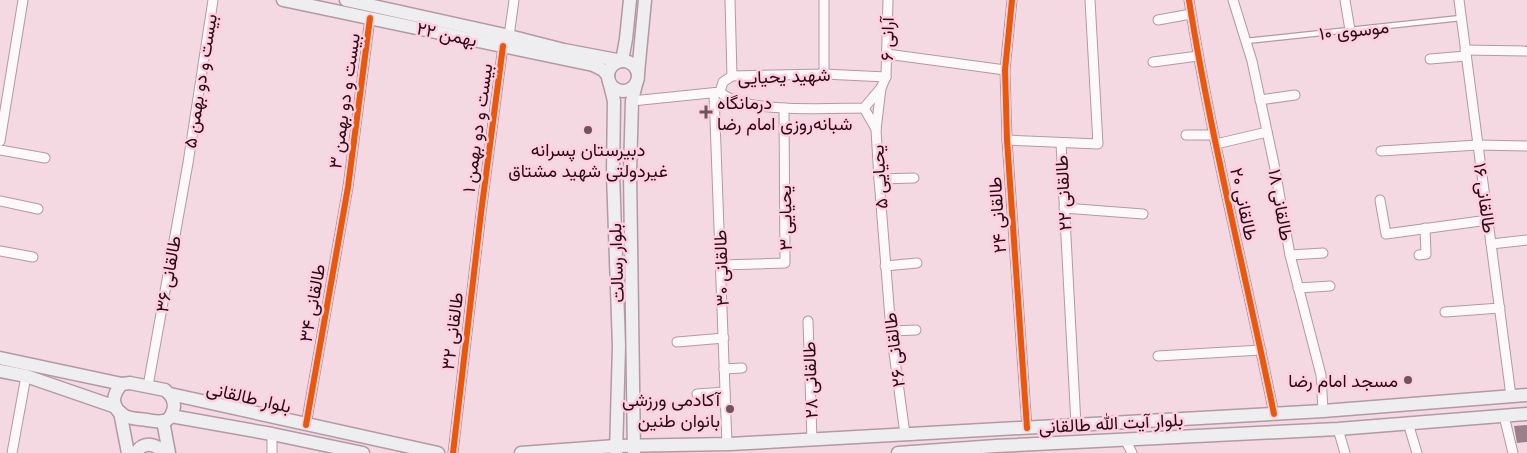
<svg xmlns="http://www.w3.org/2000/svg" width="1527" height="453" viewBox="0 0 1527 453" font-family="Lora,Vazirmatn,serif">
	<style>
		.building { fill: #99808a }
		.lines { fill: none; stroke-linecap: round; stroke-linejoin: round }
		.lane-casing { stroke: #b299a2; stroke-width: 7 }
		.street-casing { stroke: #b299a2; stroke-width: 11 }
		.secondary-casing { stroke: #b299a2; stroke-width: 15 }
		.lane { stroke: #fdf9fb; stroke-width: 4.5 }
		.street { stroke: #fdf9fb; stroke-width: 9 }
		.secondary { stroke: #eeedf0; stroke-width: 12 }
		.cycleway-casing { stroke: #ffcedf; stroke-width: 9 }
		.cycleway { stroke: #e8590c; stroke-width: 6 }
		.poi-dot { fill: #6f535e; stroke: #ffcedf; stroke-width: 2 }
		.labels { text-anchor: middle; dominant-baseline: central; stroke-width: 5; stroke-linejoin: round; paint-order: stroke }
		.street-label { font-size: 18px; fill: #270b17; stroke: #ffcedf }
		.poi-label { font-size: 18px; fill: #270b17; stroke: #ffcedf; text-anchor: end }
	</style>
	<rect width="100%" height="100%" fill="#f4d9e2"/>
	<path class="building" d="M1527 425V442L1517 443 1514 426Z"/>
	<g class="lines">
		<g class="lane-casing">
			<path id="lane" d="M1246 41 1461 18"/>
		</g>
		<g class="street-casing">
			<g id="street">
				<path d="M730 0 732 76"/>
				<path d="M1012 0 1005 70 1007 140 1027 428"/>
				<path d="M1189 0C1211 139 1246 276 1274 414"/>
				<path d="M1233 0 1252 61 1274 164 1290 255 1321 375 1323 411"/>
				<path d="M1345 0 1350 30"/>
				<path d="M1459 0 1511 396"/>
				<path d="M1158 20 1191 14"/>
				<path d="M509 36 514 0"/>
				<path d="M1465 50 1527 51"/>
				<path d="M887 54 1005 70"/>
				<path d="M1430 59 1466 56"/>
				<path d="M1153 62 1198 56"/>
				<path d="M824 74V0"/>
				<path d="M881 88 876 130 879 179 891 331 905 434"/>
				<path d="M720 92C744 114 831 108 864 108L881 88 886 77 888 0"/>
				<path d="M714 93 727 444"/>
				<path d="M1260 100 1295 95"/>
				<path d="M632 101 720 92 723 82 732 76 824 74 886 77"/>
				<path d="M864 108 876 129"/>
				<path d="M1186 135H1213"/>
				<path d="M1007 140 1098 144 1090 0"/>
				<path d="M0 141 23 0"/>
				<path d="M1061 143 1076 425"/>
				<path d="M1216 144 1267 132"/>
				<path d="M0 150 45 158"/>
				<path d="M1381 151 1478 145 1527 146"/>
				<path d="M879 179 914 178"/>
				<path d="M1380 200 1386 234 1488 220"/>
				<path d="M0 201 38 209"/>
				<path d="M1064 208 1143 214"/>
				<path d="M1491 244 1527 240"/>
				<path d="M0 251 33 257"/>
				<path d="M1290 255 1323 253"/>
				<path d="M1419 255 1426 254 1425 228"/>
				<path d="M721 265 785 263 784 108"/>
				<path d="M885 266 917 263"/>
				<path d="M1298 288 1330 286"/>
				<path d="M1445 312 1500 308"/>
				<path d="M808 321 812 440"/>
				<path d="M891 331 916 330"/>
				<path d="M677 342 724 338"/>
				<path d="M1158 356 1261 350"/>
				<path d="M724 369 742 368"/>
				<path d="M148 386 188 163 213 0"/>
				<path d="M697 394 725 392"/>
				<path d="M1504 416 1513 453"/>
				<path d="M1408 423 1417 453"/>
				<path d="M306 425 348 187 370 18"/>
				<path d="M1338 429 1345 453"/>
				<path d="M272 434V453"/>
				<path d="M1125 439 1132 453"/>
				<path d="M12 453 26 376"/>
				<path d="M453 453 481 213 503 46"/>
			</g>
		</g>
		<g class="secondary-casing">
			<g id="secondary">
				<path d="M283 0 593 65 603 70 608 76"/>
				<path d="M346 0 509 36 564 50 622 61 626 39 630 0"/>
				<circle cx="623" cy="76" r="15"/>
				<path d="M638 73 645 0"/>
				<path d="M609 81 614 101 613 174 619 346 616 453"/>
				<path d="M0 358 122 384"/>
				<path d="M0 371 26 376 116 407"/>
				<path d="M130 383 165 390C171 395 174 399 174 407 173 412 171 417 167 420 161 423 153 421 147 420 140 419 131 419 125 416 110 408 112 394 122 384Z"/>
				<path d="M170 394 438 453"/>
				<path d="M120 412 128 453"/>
				<path d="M171 416 272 434 363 453"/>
				<path d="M163 421 169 453"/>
				<path d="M136 453C143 441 156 443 163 453"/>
				<path d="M521 453 616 446 730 444 1182 419 1323 411 1527 395"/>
				<path d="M634 453 630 172 632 101 636 84"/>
				<path d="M898 453 996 446 1338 429 1527 414"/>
			</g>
		</g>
		<use href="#lane" class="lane"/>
		<use href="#street" class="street"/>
		<use href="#secondary" class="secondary"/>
		<g class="cycleway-casing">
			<g id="cycleway">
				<path d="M1012 0 1005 70 1007 140 1027 428"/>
				<path d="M1189 0C1211 139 1246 276 1274 414"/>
				<path d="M306 425 348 187 370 18"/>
				<path d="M453 453 481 213 503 46"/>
			</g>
		</g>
		<use href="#cycleway" class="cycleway"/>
	</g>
	<g class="poi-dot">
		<path d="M703.5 104.5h5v5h5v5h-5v5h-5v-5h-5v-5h5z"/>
		<circle cx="588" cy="130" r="5"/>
		<circle cx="1408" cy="380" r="5"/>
		<circle cx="730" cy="409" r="5"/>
	</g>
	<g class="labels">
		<g class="street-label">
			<text transform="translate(1354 30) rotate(-6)">موسوی ۱۰</text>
			<text transform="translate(447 34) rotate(12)">۲۲ بهمن</text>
			<text transform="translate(887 39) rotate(-89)">آرانی ۶</text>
			<text transform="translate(784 76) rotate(-2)">شهید یحیایی</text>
			<text transform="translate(200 81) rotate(-81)">بیست و دو بهمن ۵</text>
			<text transform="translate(344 101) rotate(-82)">بیست و دو بهمن ۳</text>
			<text transform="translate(477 128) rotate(-82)">بیست و دو بهمن ۱</text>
			<text transform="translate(879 177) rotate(-94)">یحیایی ۵</text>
			<text transform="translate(1063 193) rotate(-93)">طالقانی ۲۲</text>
			<text transform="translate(1485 198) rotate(82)">طالقانی ۱۶</text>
			<text transform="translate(1244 204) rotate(78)">طالقانی ۲۰</text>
			<text transform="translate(1281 205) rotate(80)">طالقانی ۱۸</text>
			<text transform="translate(997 215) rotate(-94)">طالقانی ۲۴</text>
			<text transform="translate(785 218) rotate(-91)">یحیایی ۳</text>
			<text transform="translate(616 263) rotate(-92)">بلوار رسالت</text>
			<text transform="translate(721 268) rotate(-92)">طالقانی ۳۰</text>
			<text transform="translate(168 274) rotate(-80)">طالقانی ۳۶</text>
			<text transform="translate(312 303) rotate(-80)">طالقانی ۳۴</text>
			<text transform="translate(452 331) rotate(-83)">طالقانی ۳۲</text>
			<text transform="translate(894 350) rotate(-97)">طالقانی ۲۶</text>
			<text transform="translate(810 380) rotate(-92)">طالقانی ۲۸</text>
			<text transform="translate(249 397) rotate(13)">بلوار طالقانی</text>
			<text transform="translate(1111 423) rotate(-3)">بلوار آیت الله طالقانی</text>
		</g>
		<g class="poi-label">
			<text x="717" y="102" text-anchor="start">درمانگاه<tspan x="717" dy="21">شبانه‌روزی امام رضا</tspan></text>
			<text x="588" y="149" text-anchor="middle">دبیرستان پسرانه<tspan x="588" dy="21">غیردولتی شهید مشتاق</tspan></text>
			<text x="1398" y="380">مسجد امام رضا</text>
			<text x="720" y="399">آکادمی ورزشی<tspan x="720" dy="21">بانوان طنین</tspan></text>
		</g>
	</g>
</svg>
